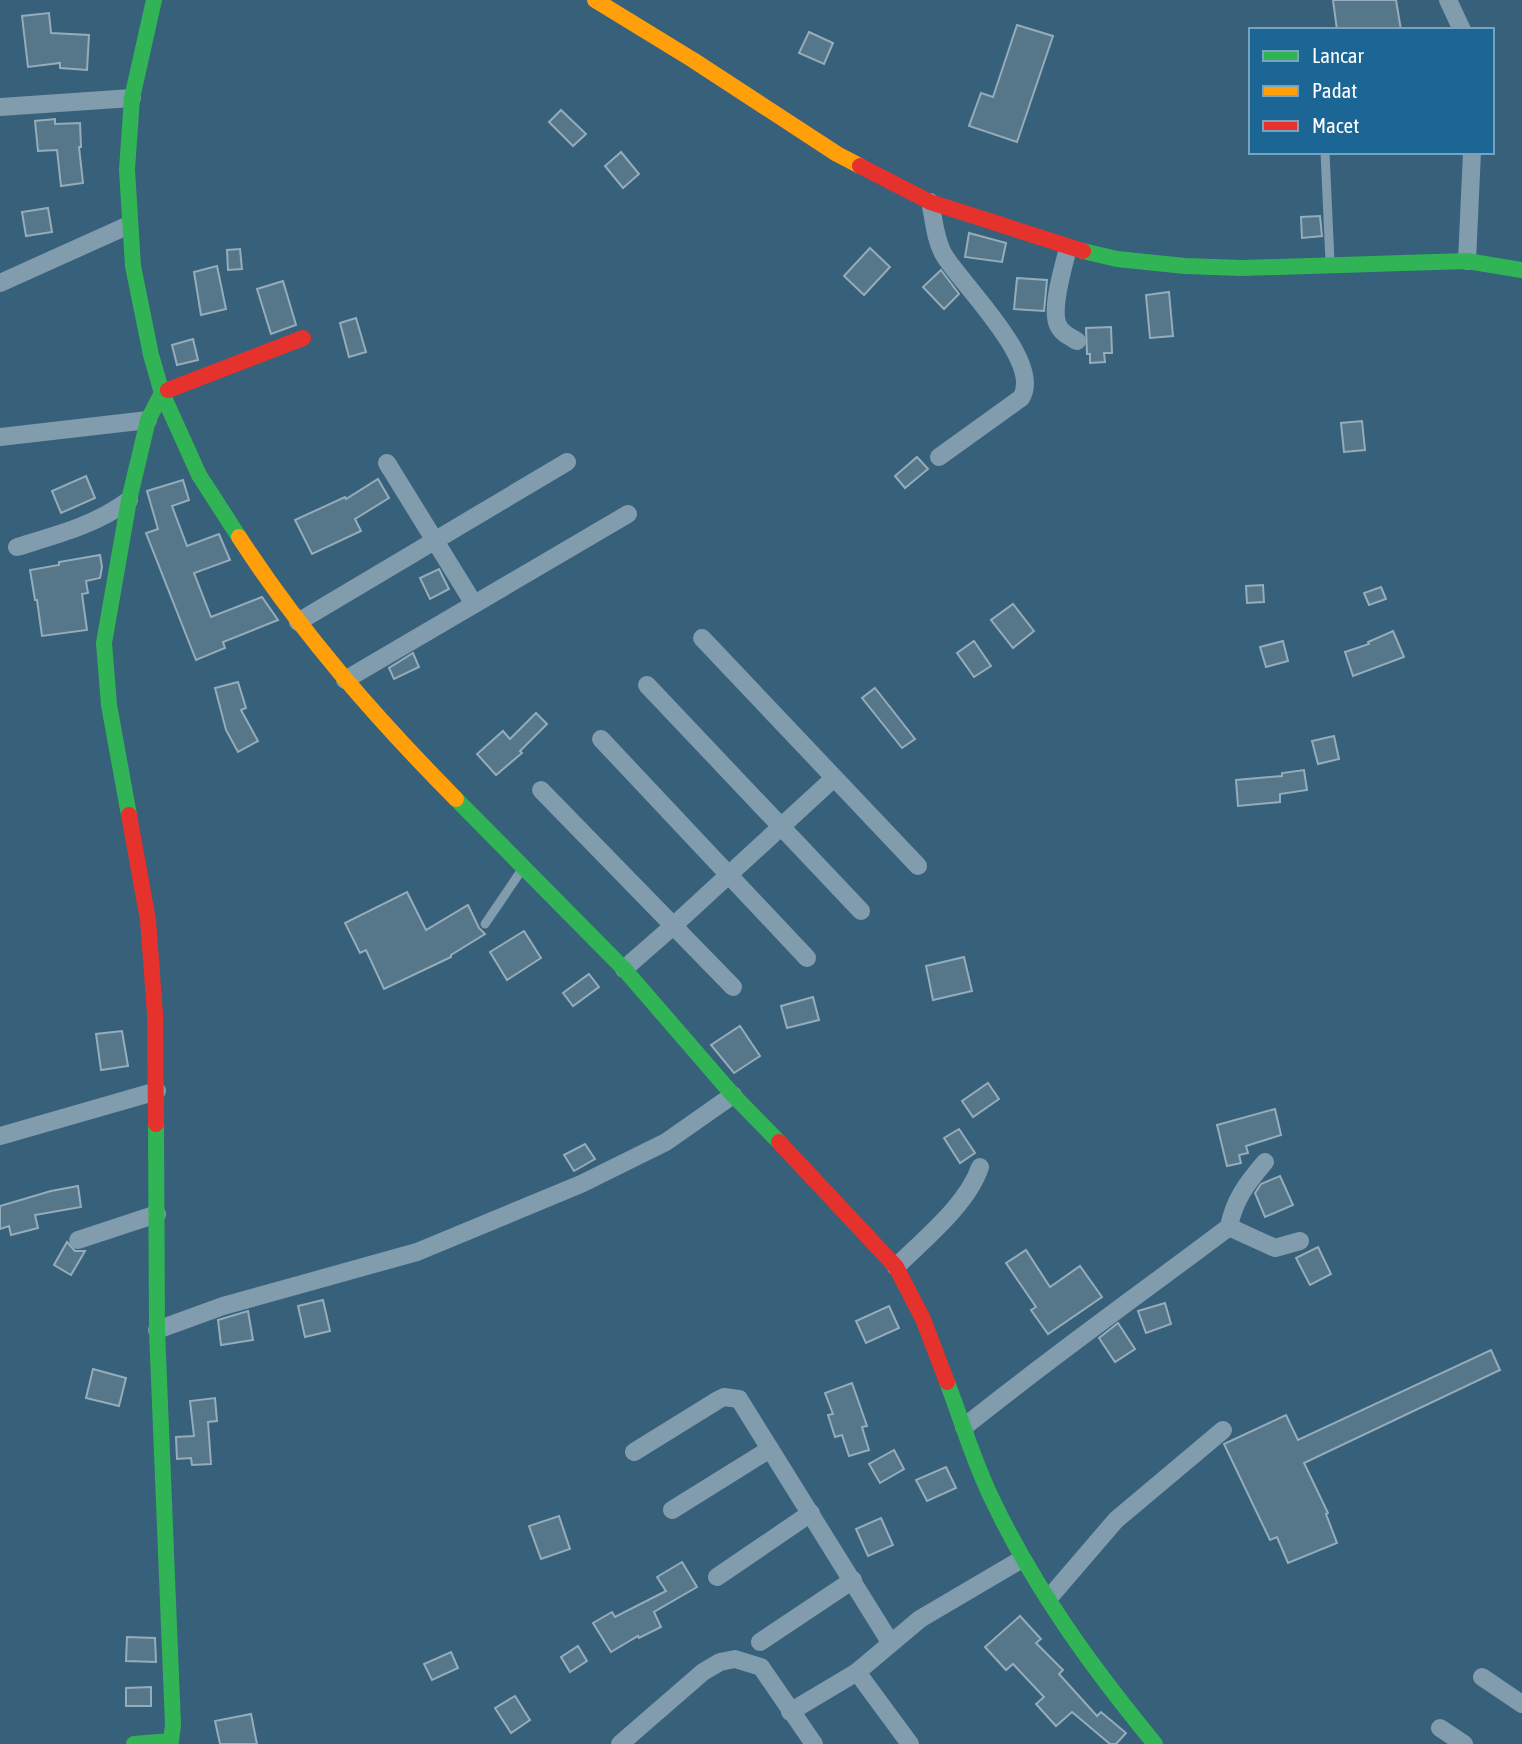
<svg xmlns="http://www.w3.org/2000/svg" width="1522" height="1744" viewBox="0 0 1522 1744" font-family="'Asap Condensed',sans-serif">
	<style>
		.building { fill: #56778a; stroke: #95acba; stroke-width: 2 }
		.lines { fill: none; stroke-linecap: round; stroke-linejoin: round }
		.lane { stroke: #819cad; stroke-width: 9 }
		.street { stroke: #819cad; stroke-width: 18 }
		.fast { stroke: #30b455; stroke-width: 16 }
		.slow { stroke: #ff9f0a; stroke-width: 16 }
		.jam { stroke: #e5322d; stroke-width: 16 }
	</style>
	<rect width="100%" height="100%" fill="#37607a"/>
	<g class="building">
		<path d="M1333 0H1396L1401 30H1337Z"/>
		<path d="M49 13 51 33 89 35 87 70 60 68V63L28 67 22 16Z"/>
		<path d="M1017 25 1053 36 1017 142 969 126 981 93 993 97Z"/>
		<path d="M809 32 833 43 824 64 799 53Z"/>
		<path d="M561 110 586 134 573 146 549 122Z"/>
		<path d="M55 119V124L80 123 81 147H79L83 183 61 186 57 150 38 151 35 121Z"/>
		<path d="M621 152 639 174 623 188 605 166Z"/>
		<path d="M48 208 52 232 26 236 22 212Z"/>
		<path d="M1320 216 1322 236 1302 238 1301 217Z"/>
		<path d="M969 233 1006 243 1002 262 965 257Z"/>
		<path d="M870 248 890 267 864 295 844 276Z"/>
		<path d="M240 249 242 269 228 270 227 250Z"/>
		<path d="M217 266 226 309 201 315 194 272Z"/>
		<path d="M941 270 959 294 944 309 923 287Z"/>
		<path d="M1017 278 1047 280 1044 311 1014 309Z"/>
		<path d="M283 281 296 325 271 334 257 289Z"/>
		<path d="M1169 292 1173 336 1150 338 1146 295Z"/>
		<path d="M356 318 366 352 349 357 340 323Z"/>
		<path d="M1111 327 1112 353H1104L1105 362 1090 363V354H1087L1086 328Z"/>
		<path d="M193 339 198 360 177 365 172 345Z"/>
		<path d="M1362 421 1365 450 1344 452 1341 423Z"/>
		<path d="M917 457 928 469 905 488 895 476Z"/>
		<path d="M86 476 95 498 61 513 52 491Z"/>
		<path d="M378 479 389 498 355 519 361 531 312 554 295 520 345 497 346 499Z"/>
		<path d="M183 480 189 500 172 506 187 546 219 534 230 560 194 573 211 617 262 597 278 620 223 642 225 648 196 660 146 533 158 529 147 491Z"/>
		<path d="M100 555 102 567 100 578 86 581 88 593 82 594 87 630 42 636 37 600H35L30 570 59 565V562Z"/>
		<path d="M439 569 449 589 430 599 420 578Z"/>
		<path d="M1263 585 1264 602 1247 603 1246 586Z"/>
		<path d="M1381 587 1386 599 1369 605 1364 593Z"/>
		<path d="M1013 604 1034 631 1013 648 991 620Z"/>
		<path d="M1393 631 1404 657 1353 676 1345 652 1369 644 1368 642Z"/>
		<path d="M974 641 991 666 974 677 957 653Z"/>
		<path d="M1283 641 1288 661 1266 667 1260 647Z"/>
		<path d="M413 653 419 667 394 679 389 668Z"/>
		<path d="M238 682 246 708 241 710 258 741 238 752 226 730 215 688Z"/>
		<path d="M875 688 915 739 902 748 862 698Z"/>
		<path d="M536 713 547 724 520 751 522 753 496 775 477 754 503 731 510 739Z"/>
		<path d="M1334 736 1339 759 1318 764 1312 741Z"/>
		<path d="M1304 770 1307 790 1280 794V802L1238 806 1236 780 1282 776V773Z"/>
		<path d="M407 892 426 930 468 905 479 928 485 934 451 955V957L384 989 366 950 360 953 345 923Z"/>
		<path d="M524 931 541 958 507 980 490 952Z"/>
		<path d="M964 957 972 991 933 1000 926 966Z"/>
		<path d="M589 974 599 987 573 1006 563 993Z"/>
		<path d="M813 997 819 1020 787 1028 781 1006Z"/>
		<path d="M740 1026 760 1056 734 1073 711 1045Z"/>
		<path d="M122 1031 128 1066 101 1070 96 1034Z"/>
		<path d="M988 1083 999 1099 973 1117 962 1101Z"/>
		<path d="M1275 1109 1281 1135 1246 1146 1248 1153 1239 1155 1241 1163 1227 1166 1217 1125Z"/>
		<path d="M959 1129 975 1153 960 1163 944 1138Z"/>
		<path d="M585 1144 595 1159 574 1171 564 1155Z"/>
		<path d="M1280 1176 1293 1205 1265 1217 1255 1193 1261 1184Z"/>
		<path d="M78 1186 81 1207 35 1215 38 1228 11 1235 9 1226 0 1229V1206L51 1191Z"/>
		<path d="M67 1242 75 1251H85L71 1275 54 1265Z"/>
		<path d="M1318 1247 1331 1274 1310 1285 1296 1258Z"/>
		<path d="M1026 1250 1050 1287 1080 1266 1102 1297 1048 1334 1031 1310 1036 1307 1006 1263Z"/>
		<path d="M323 1300 330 1331 305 1337 298 1306Z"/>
		<path d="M1165 1303 1171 1324 1146 1333 1138 1311Z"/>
		<path d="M889 1306 899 1328 866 1343 856 1321Z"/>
		<path d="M248 1311 253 1340 221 1345 218 1320Z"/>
		<path d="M1118 1323 1135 1349 1115 1362 1099 1338Z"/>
		<path d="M1491 1350 1500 1370 1304 1463 1328 1513 1326 1514 1337 1543 1288 1563 1277 1537 1270 1540 1224 1444 1286 1415 1298 1440Z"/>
		<path d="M93 1369 126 1378 119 1406 86 1398Z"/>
		<path d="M852 1383 867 1426 862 1427 869 1450 849 1456 842 1435 835 1437 828 1415 833 1414 825 1393Z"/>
		<path d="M215 1398 217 1421 208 1422 211 1464 192 1465 191 1458 177 1459 176 1437 194 1436 190 1401Z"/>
		<path d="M894 1450 904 1469 880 1483 869 1464Z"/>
		<path d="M946 1467 956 1488 927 1501 916 1480Z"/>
		<path d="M559 1516 570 1549 541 1559 529 1526Z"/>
		<path d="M881 1518 893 1545 868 1556 856 1529Z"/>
		<path d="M682 1562 697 1587 654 1612 661 1627 639 1638 638 1636 611 1652 593 1623 612 1612 615 1617 666 1591 657 1577Z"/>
		<path d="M1020 1616 1041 1639 1036 1643 1063 1670 1059 1674 1097 1716 1101 1712 1126 1733 1116 1744H1110L1072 1712 1056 1726 1036 1704 1044 1697 1013 1664 1006 1670 985 1647Z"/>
		<path d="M127 1637 155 1638 156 1662 126 1661Z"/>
		<path d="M578 1646 587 1661 570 1672 561 1657Z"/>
		<path d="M451 1652 458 1668 432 1680 424 1664Z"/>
		<path d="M151 1687V1706H126V1688Z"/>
		<path d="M515 1696 530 1720 511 1733 495 1708Z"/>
		<path d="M251 1714 257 1744H220L215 1721Z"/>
	</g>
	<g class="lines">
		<g class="lane">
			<path d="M1325 152 1330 262"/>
			<path d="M485 924 523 868"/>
		</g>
		<g class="street">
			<path d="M1448 0 1462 30"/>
			<path d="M0 107 132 98"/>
			<path d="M930 202C934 219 935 240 944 255 962 285 1044 363 1021 398L939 457"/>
			<path d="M1068 248C1064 266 1049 311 1059 327 1063 334 1070 337 1077 341"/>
			<path d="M1467 261 1472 152"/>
			<path d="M0 283 129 225"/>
			<path d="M0 437 148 420"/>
			<path d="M387 463 474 604"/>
			<path d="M17 547C56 535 96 525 129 500"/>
			<path d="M298 622 567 462"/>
			<path d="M702 638 918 866"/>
			<path d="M345 680 628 514"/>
			<path d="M647 685 861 911"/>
			<path d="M601 739 807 958"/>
			<path d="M541 790 733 987"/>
			<path d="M624 969 672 927 834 778"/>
			<path d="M0 1136 157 1091"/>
			<path d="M1229 1227 1275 1248 1300 1241"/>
			<path d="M78 1240 157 1214"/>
			<path d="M896 1267C924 1239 968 1204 980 1167"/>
			<path d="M157 1330 223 1306 417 1252 581 1184 666 1142 733 1095"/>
			<path d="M964 1427C1050 1358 1140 1294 1229 1227 1234 1200 1247 1183 1265 1162"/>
			<path d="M634 1452 718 1400 724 1397 739 1399 890 1642"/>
			<path d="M672 1510 770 1449"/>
			<path d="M717 1577 811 1513"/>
			<path d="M1049 1598 1116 1520 1223 1430"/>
			<path d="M760 1642 853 1580"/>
			<path d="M857 1672 910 1744"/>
			<path d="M1482 1677 1522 1704"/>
			<path d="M790 1712 857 1672 920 1619 1022 1559"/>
			<path d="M1440 1728 1464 1744"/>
			<path d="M620 1744 703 1672 720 1662 735 1659 761 1667 814 1744"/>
		</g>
		<g class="fast">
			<path d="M154 0 132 98 127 170 133 266 151 355 162 393 199 475 239 537"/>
			<path d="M1083 251 1117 259 1185 266 1242 268 1467 261 1522 270"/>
			<path d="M456 799 624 969 733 1095 779 1142"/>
			<path d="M129 815 109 705 104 643 129 500 148 420 162 393 168 390"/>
			<path d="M947 1382C962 1421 974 1463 993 1501 1035 1589 1093 1669 1155 1744"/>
			<path d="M134 1744 171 1741 173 1725 157 1330 156 1124"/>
		</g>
		<g class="slow">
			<path d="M595 0 693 60 837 154 860 166"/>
			<path d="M239 537C301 633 376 718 456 799"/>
		</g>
		<g class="jam">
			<path d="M860 166 930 202 1083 251"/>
			<path d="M168 390 303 338"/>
			<path d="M129 815 148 920 155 1014 156 1124"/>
			<path d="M779 1142 896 1267 923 1319 947 1382"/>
		</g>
	</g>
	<rect x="1249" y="28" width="245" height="126" fill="#1c6695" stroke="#77a3bf" stroke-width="2"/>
	<rect x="1263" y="51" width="35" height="10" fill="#30b455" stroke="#77a3bf" stroke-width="2"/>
	<text x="1312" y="63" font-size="21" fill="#ffffff">Lancar</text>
	<rect x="1263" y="86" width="35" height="10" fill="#ff9f0a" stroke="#77a3bf" stroke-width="2"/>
	<text x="1312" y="98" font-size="21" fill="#ffffff">Padat</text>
	<rect x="1263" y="121" width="35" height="10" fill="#e5322d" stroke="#77a3bf" stroke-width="2"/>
	<text x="1312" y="133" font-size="21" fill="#ffffff">Macet</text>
</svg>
